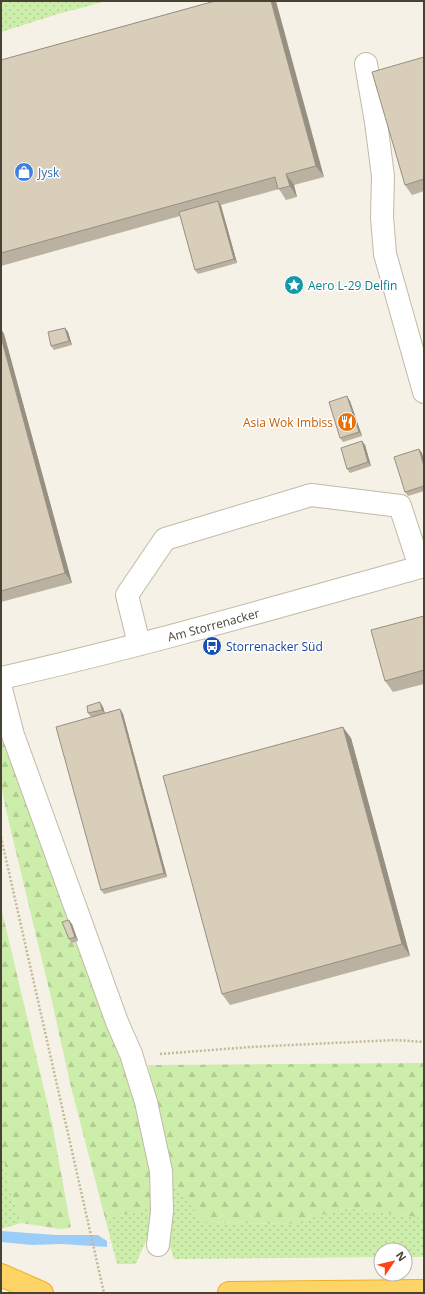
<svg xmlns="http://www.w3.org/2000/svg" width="425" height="1294" viewBox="0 0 425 1294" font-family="'Open Sans',sans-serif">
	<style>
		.grass { fill: url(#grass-dots) }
		.forest { fill: url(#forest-firs) }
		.water { fill: #9ccdf8 }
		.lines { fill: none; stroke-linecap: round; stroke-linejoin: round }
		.minor-casing { stroke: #c1baa7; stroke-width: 24 }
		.highway-casing { stroke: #eeb026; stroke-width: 24 }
		.path { stroke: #c5b797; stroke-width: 2.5; stroke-dasharray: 2 2; stroke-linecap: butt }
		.minor { stroke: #fff; stroke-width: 22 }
		.highway { stroke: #ffd467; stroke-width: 22 }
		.wall { fill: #bab1a0 }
		.shaded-wall { fill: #979082 }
		.building { fill: #d8ceba; stroke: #979082 }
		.labels { text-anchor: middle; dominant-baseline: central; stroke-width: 3; stroke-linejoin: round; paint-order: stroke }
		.shop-label { font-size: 12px; fill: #366cbe; stroke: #fff; text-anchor: start }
		.culture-label { font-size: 12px; fill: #0d838f; stroke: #fff; text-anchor: start }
		.food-label { font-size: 12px; fill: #c56008; stroke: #fff; text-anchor: end }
		.street-label { font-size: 12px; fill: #484234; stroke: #fff }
		.transit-label { font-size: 12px; fill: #164399; stroke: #fff; text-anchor: start }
	</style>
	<defs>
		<pattern id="grass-dots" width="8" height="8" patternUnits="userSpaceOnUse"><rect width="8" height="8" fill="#cea"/><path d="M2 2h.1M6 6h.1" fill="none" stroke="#b1cd93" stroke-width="1.8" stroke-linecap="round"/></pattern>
		<pattern id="forest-firs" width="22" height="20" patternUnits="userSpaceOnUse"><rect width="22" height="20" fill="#cea"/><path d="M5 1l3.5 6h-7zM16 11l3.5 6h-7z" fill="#b1cd93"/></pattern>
	</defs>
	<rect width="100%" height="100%" fill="#f5f1e6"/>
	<g class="grass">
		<path d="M1 1H107L58 14 1 32Z"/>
		<path d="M1 1144C5 1171 12 1197 21 1223L1 1229Z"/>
		<path d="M173 1181 204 1222 289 1224 346 1208 424 1218V1257H405V1250H381V1257L174 1259 168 1240 171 1221Z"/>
		<path d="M153 1204C158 1221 142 1248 136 1264H117L105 1218 134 1213Z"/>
	</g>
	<g class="forest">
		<path d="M3 741 8 748 135 1093 154 1163 153 1204 134 1213 105 1218 70 1083 53 1006 6 810 1 784V742Z"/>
		<path d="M1 907 52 1123 71 1228 60 1229 21 1223C12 1197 5 1171 1 1144Z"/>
		<path d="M424 1063V1218L346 1208 289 1224 203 1222 173 1181 148 1065Z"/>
	</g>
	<path class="water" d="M1 1231 56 1235H98L107 1241V1247L62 1244 32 1245 1 1242Z"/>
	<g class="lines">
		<g class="minor-casing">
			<g id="minor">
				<path d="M366 64 376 122 383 176 382 217 385 254 424 392"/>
				<path d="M139 644 127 595 165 539 311 495 400 506 420 567"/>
				<path id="s1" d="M1 678C143 646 284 605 424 566"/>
				<path d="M1 689 13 735 117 1022 131 1054 146 1102 161 1171 162 1211 158 1245"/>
			</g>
		</g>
		<g class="highway-casing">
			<g id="highway">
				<path d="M1 1275 42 1293"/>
				<path d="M229 1293 424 1291"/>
			</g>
		</g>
		<g class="path">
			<path d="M1 837 104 1293"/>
			<path d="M160 1054 250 1047 395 1040 424 1042"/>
		</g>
		<use href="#minor" class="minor"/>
		<use href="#highway" class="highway"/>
	</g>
	<g class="wall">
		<path d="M215 1 324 177 294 185 297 197 286 200 279 189 221 205 237 263 198 274 195 270 180 216 1 266V60Z"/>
		<path d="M424 57V191L412 195 405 185Z"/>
		<path d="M65 328 68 332 72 345 54 350 51 346Z"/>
		<path d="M1 329 4 334 72 583 1 602Z"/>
		<path d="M350 401 362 436 343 442 340 438Z"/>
		<path d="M365 445 371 466 350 473 347 469Z"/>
		<path d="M419 449 422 453 424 461V491L408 496 405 492Z"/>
		<path d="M424 616V684L393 692 385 681Z"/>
		<path d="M103 707 105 713 120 709 123 714 167 877 104 894 101 890 91 717 88 713Z"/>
		<path d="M351 738 410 956 230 1005 222 994Z"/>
		<path d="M72 924 78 941 72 943 69 939Z"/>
	</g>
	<g class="shaded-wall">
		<path d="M271 1H276L324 177 316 166Z"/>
		<path d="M286 174 294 185 297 197 290 186Z"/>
		<path d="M218 201 221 206 237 263 234 259Z"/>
		<path d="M65 328 68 332 72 345 69 341Z"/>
		<path d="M1 329 4 334 72 583 65 573 1 337Z"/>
		<path d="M347 396 350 401 362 436 359 432Z"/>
		<path d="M362 441 365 445 371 466 368 462Z"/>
		<path d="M419 449 422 453 424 461V466Z"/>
		<path d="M100 702 103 707 105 714 102 710Z"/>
		<path d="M120 709 123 714 167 877 164 873Z"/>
		<path d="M343 727 351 738 410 956 402 944Z"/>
		<path d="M69 920 72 924 78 941 75 937Z"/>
	</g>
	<g class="building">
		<path d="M215 1H271L316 166 286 174 290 186 278 189 275 177 1 253V60Z"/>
		<path d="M424 57V179L405 185 372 72Z"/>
		<path d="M218 201 234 259 195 270 179 212Z"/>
		<path d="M65 328 69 341 51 346 48 332Z"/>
		<path d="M1 337 65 573 1 591Z"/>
		<path d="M347 396 359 432 340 438 329 402Z"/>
		<path d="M362 441 368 462 347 469 341 448Z"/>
		<path d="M419 449 424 466V486L405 492 394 457Z"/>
		<path d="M424 616V670L385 681 371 630Z"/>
		<path d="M100 702 102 710 88 713 87 706Z"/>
		<path d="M120 709 164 873 101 890 56 727Z"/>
		<path d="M343 727 402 944 222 994 163 776Z"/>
		<path d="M69 920 75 937 69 939 62 922Z"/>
	</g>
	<defs>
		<g id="shop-disc" transform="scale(1)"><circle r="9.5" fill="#3f7fe0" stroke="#fff"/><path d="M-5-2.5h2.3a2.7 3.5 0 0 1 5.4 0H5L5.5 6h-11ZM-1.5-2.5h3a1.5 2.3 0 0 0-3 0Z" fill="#fff"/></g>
		<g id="sight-disc" transform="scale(1)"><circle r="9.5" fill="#0f9aa8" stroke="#fff"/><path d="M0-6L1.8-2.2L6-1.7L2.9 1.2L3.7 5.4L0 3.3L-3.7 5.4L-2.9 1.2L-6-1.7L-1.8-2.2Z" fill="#fff"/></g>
		<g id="restaurant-disc" transform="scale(1)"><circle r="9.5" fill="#e8710a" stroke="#fff"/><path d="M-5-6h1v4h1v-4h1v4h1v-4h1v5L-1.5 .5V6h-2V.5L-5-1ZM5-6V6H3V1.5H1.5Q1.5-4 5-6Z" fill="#fff"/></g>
		<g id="bus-disc" transform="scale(1)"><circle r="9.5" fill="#1a4fb4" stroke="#fff"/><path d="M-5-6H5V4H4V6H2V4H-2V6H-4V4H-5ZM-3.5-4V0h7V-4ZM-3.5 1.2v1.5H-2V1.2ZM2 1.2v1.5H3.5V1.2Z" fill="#fff"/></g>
	</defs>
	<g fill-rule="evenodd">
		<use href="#shop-disc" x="24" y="172"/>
		<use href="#sight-disc" x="294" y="285"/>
		<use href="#restaurant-disc" x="347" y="422"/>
		<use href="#bus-disc" x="212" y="646"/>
	</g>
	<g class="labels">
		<g class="shop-label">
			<text x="38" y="172">Jysk</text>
		</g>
		<g class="culture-label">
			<text x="308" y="285">Aero L-29 Delfin</text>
		</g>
		<g class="food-label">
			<text x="333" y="422">Asia Wok Imbiss</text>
		</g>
		<g class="street-label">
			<text stroke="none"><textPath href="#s1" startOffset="219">Am Storrenacker</textPath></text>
		</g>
		<g class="transit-label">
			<text x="226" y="646">Storrenacker Süd</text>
		</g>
	</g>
	<rect width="425" height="1294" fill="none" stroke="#484234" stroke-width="4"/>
	<g transform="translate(393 1262) rotate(55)"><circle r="19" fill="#ffffff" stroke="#b6b3ae"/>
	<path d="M0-3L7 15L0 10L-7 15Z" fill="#ff4313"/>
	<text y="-6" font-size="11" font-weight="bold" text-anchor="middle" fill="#484234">N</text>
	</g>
</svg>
